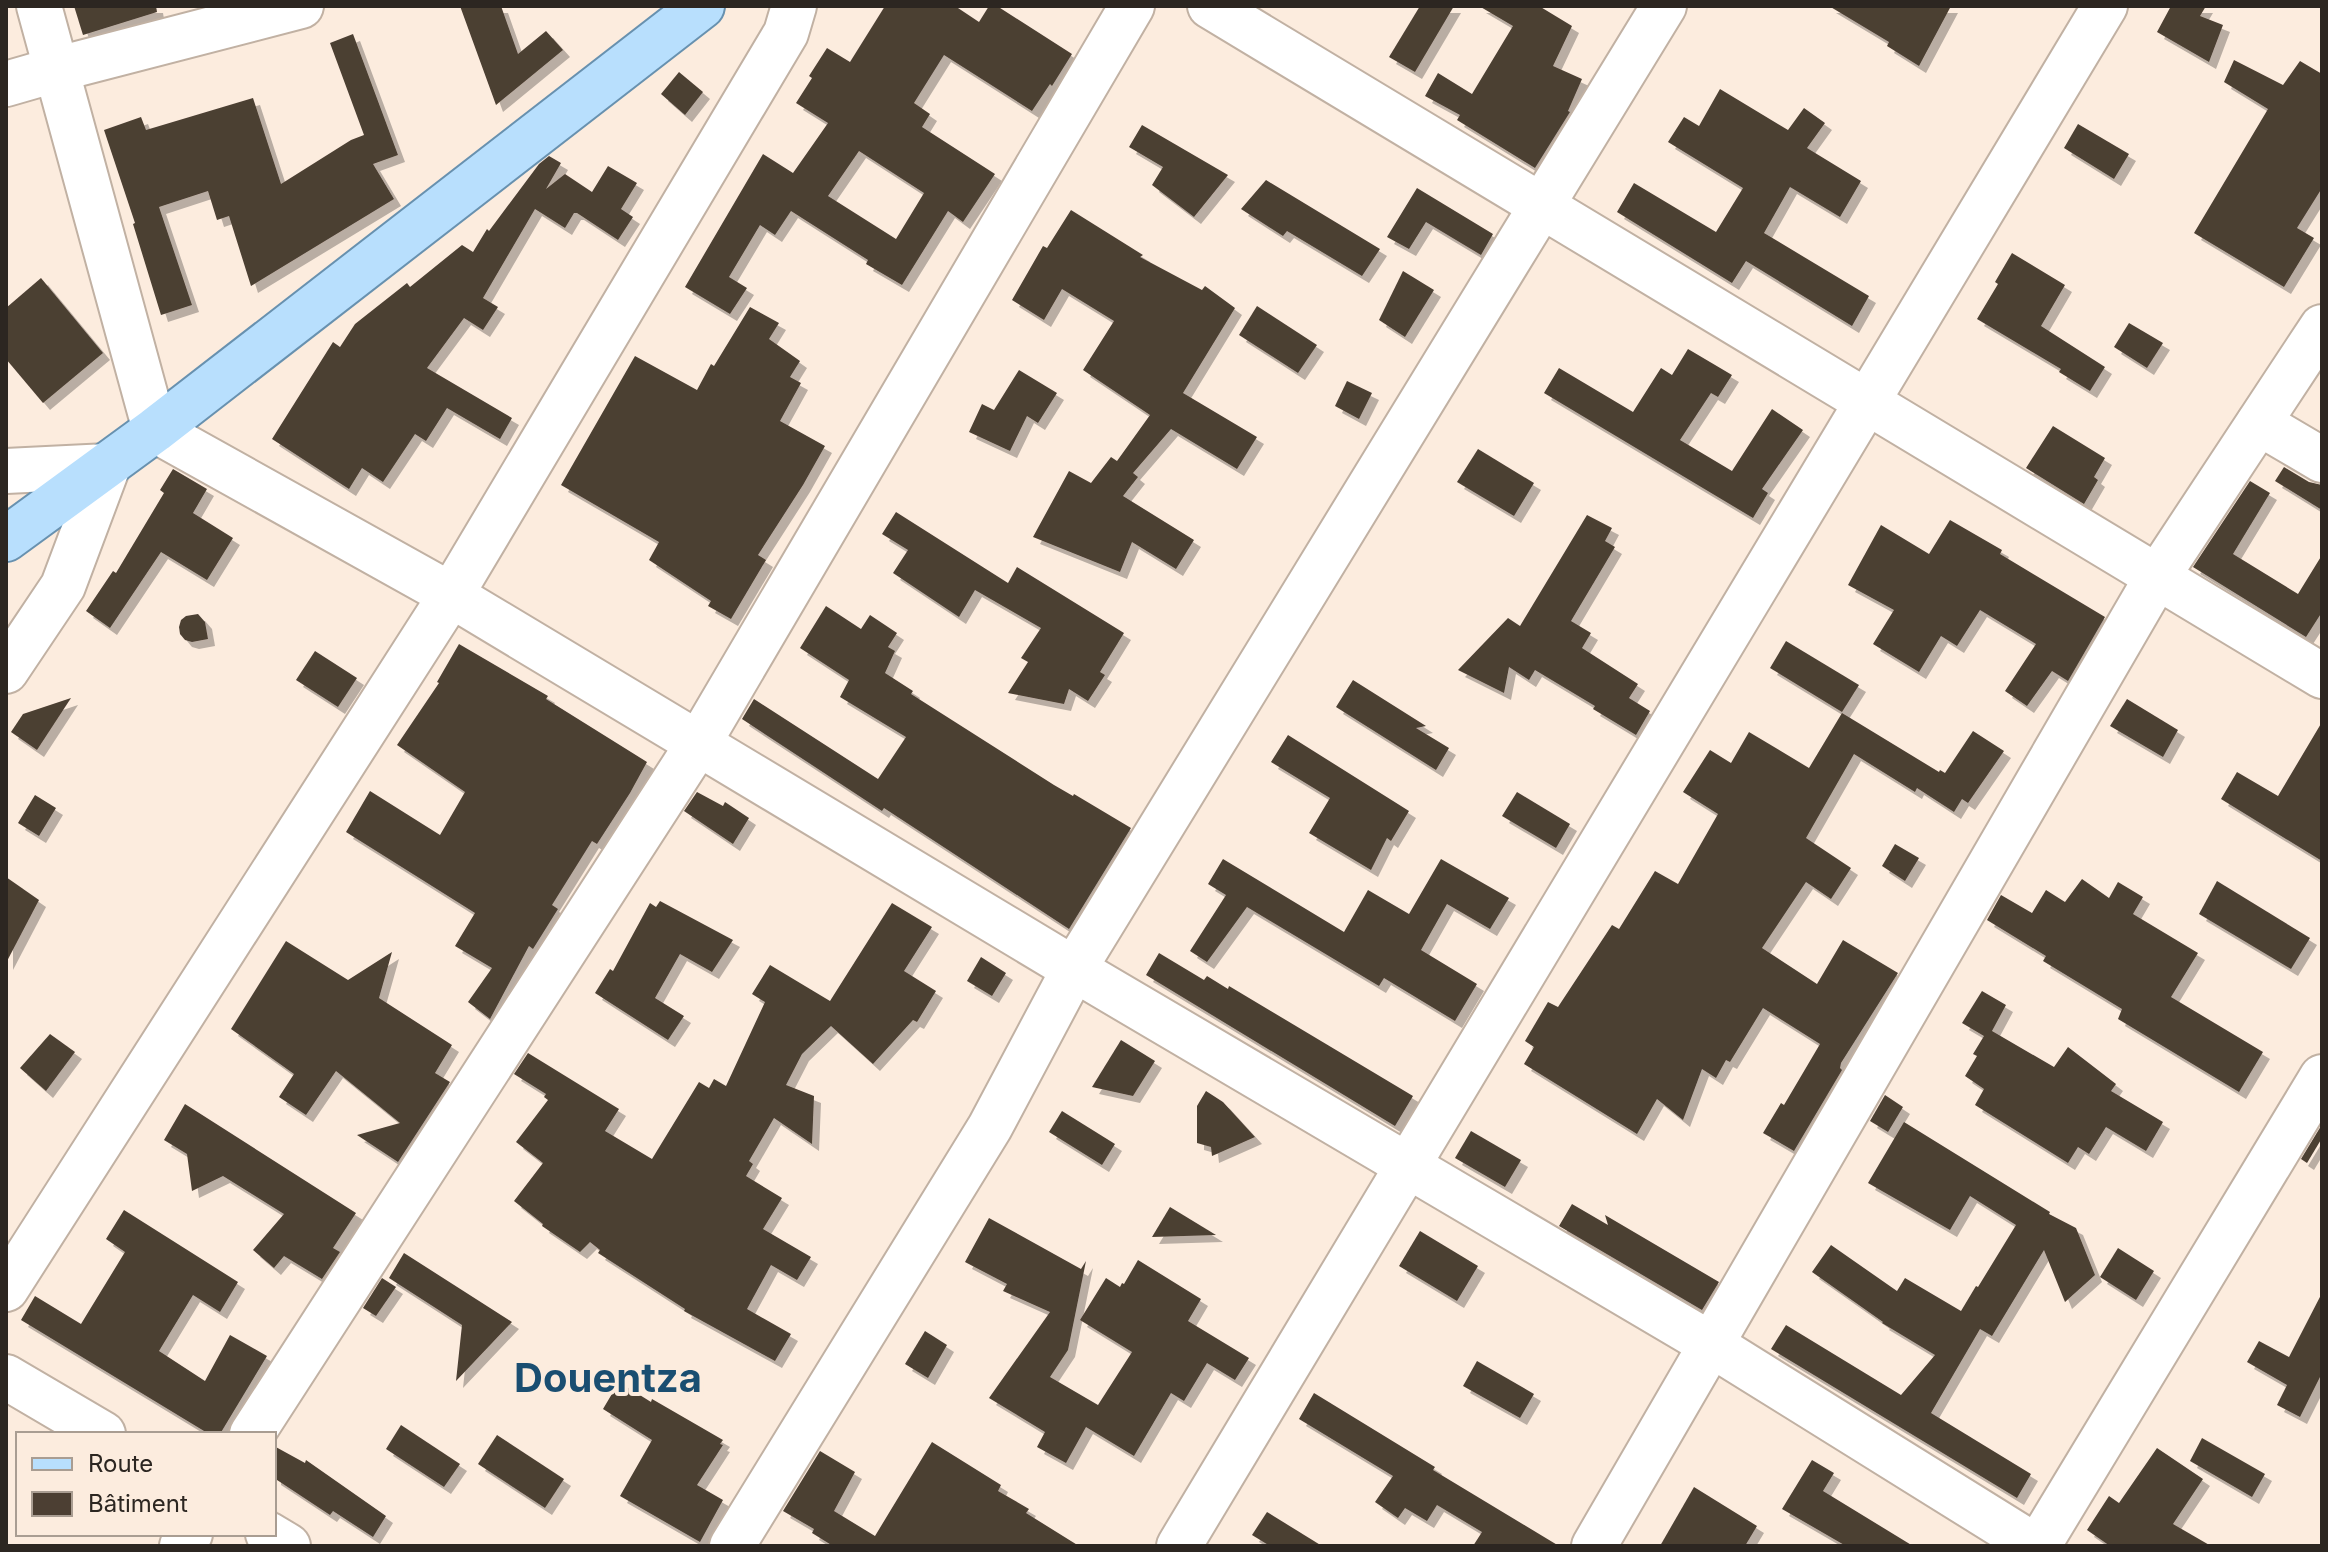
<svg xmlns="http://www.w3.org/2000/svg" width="2328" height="1552" viewBox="0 0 2328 1552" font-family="Inter,sans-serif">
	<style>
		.building { fill: #4c3f33; fill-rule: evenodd; filter: url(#shadow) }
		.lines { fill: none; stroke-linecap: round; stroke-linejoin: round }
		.minor-casing { stroke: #c1b1a3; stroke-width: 48 }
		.major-casing { stroke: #6891af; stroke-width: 48 }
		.minor { stroke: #fff; stroke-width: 44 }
		.major { stroke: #b8dffd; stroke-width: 44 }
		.labels { text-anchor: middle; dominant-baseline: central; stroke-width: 8; stroke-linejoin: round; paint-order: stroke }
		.town-label { font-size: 40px; font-weight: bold; fill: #1a4e71; stroke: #fcecde }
	</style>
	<defs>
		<filter id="shadow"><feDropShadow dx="7" dy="7" stdDeviation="0" flood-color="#0004"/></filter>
	</defs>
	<rect width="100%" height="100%" fill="#fcecde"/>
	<g class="building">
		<path d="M74 6H156L157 12 83 35Z"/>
		<path d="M460 6H501L518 54 546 31 563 50 496 105Z"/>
		<path d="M885 6H955L979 22 989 6H997L1072 54 1052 86 1050 84 1032 111 944 55 914 103 930 114 922 127 995 174 963 222 948 211 902 285 866 264 868 260 791 211 775 235 760 225 729 277 747 288 730 314 685 287 763 154 793 173 828 123 796 103 812 78 809 76 827 48 850 62ZM859 151 924 193 896 239 828 196Z"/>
		<path d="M1420 6H1454L1415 72 1389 57Z"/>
		<path d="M1479 6H1539L1572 26 1553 66 1582 79 1568 111 1570 112 1535 168 1457 120 1460 115 1425 96 1438 73 1472 94 1513 26Z"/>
		<path d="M1829 6H1951L1919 66 1887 46 1889 42Z"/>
		<path d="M2171 6H2206L2200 16 2223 25 2209 62 2157 32Z"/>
		<path d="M353 34 398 155 373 164 394 199 251 286 229 216 217 220 208 191 159 207 192 305 161 315 133 224 135 223 104 130 141 117 146 130 253 98 281 184 351 140 364 135 330 43Z"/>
		<path d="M2234 60 2283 85 2300 61 2322 74V188L2297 228 2314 238 2284 287 2194 233 2268 109 2224 82Z"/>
		<path d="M679 72 703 92 685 115 661 94Z"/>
		<path d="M1720 89 1788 130 1804 108 1825 123 1807 148 1861 181 1840 217 1790 187 1764 233 1869 296 1852 326 1746 261 1732 283 1617 212 1634 183 1716 232 1743 188 1668 142 1684 117 1699 126Z"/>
		<path d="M2078 124 2129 154 2114 179 2064 148Z"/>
		<path d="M1142 125 1228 175 1194 217 1152 185 1163 167 1129 147Z"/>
		<path d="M549 156 561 163 546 189 565 174 592 192 608 166 637 183 621 209 633 217 618 240 577 213H574L565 228 535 209 483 298 498 307 483 330 464 318 427 368 512 418 500 439 447 408 426 441 415 434 383 482 362 468 349 489 272 439 333 342 340 347 355 324 407 283 410 287 462 245 473 252 487 229 489 231 539 164Z"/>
		<path d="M1266 180 1380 249 1362 276 1287 231 1283 236 1241 209Z"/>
		<path d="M1417 188 1493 234 1481 255 1426 222 1409 249 1387 237Z"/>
		<path d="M1071 210 1143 255 1140 257 1202 290 1205 286 1235 308 1183 393 1257 437 1237 469 1171 429 1133 473 1138 477 1123 496 1194 540 1176 569 1132 542 1120 572 1033 537 1069 471 1091 483 1111 457 1117 461 1150 415 1083 370 1114 321 1062 289 1044 320 1012 300 1043 246 1047 248Z"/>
		<path d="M2012 253 2065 285 2041 326 2105 367 2090 391 2059 372 2061 369 1977 319 1998 284 1995 282Z"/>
		<path d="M1403 271 1434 290 1405 337 1379 320Z"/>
		<path d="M41 278 103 353 43 403 6 359V308Z"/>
		<path d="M1257 306 1317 345 1298 373 1239 335Z"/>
		<path d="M750 307 779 323 769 339 800 361 790 377 801 383 780 421 825 446 803 485 758 555 766 560 731 619 708 606 711 601 649 560 659 542 561 485 635 356 697 390 711 364 714 366Z"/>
		<path d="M2129 323 2163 343 2147 368 2114 347Z"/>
		<path d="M1688 349 1732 375 1718 397 1711 393 1680 440 1732 471 1772 409 1803 430 1762 489 1768 493 1753 518 1544 393 1559 368 1633 412 1661 368 1672 375Z"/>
		<path d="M1019 370 1057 393 1038 423 1027 416 1010 451 969 432 982 404 994 410Z"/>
		<path d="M1347 381 1372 393 1359 419 1335 406Z"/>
		<path d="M2053 426 2105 458 2094 477 2098 480 2084 504 2026 468Z"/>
		<path d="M1478 449 1534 483 1514 516 1457 482Z"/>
		<path d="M2284 467 2309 482 2322 485V510L2275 481Z"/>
		<path d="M173 469 207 489 193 513 233 538 207 580 161 552 110 628 86 611 113 571 116 573 164 493 160 490Z"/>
		<path d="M2250 481 2270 493 2233 554 2298 594 2322 555V612L2306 637 2193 567Z"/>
		<path d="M896 512 1008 583 1017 567 1124 633 1100 672 1105 675 1088 701 1069 689 1064 704 1008 693 1028 662 1021 658 1041 628 975 590 959 617 893 573 908 550 882 534Z"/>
		<path d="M1587 515 1612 528 1605 541 1615 547 1571 621 1591 633 1582 648 1638 684 1629 698 1650 711 1636 735 1593 709 1595 706 1535 670 1529 680 1509 667 1504 693 1458 670 1508 618 1520 626Z"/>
		<path d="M1950 520 2002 550 2000 554 2105 617 2068 681 2052 671 2027 706 2005 691 2036 644 1980 610 1957 646 1941 636 1919 672 1873 644 1894 610 1848 585 1881 525 1929 554Z"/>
		<path d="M826 606 861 629 870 615 897 633 888 647 895 651 885 673 913 691 911 694 1054 785 1073 796 1074 794 1131 828 1069 929 884 808 882 811 742 719 754 699 878 779 906 737 840 697 849 680 800 648Z"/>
		<path d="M198 614 205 622 208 639 192 642 185 640 180 634 179 627 181 620 186 616Z"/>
		<path d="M1786 641 1859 685 1842 712 1770 668Z"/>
		<path d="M459 644 548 696 546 699 647 762 630 793 597 844 592 841 552 905 558 909 533 949 529 946 490 1019 468 1002 492 968 455 946 475 913 346 832 370 791 440 835 465 792 397 745 439 683 437 682Z"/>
		<path d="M315 651 357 678 338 707 296 680Z"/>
		<path d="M1353 680 1426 726 1416 728 1449 748 1436 770 1336 707Z"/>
		<path d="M71 698 37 750 11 732 23 714Z"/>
		<path d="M2127 699 2178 730 2163 757 2110 726Z"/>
		<path d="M1842 713 1939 772 1940 770 1945 773 1973 731 2004 751 1968 803 1962 799 1954 812 1917 788 1915 792 1854 754 1806 838 1851 868 1831 899 1806 882 1762 948 1817 984 1843 940 1898 973 1841 1063 1840 1068 1842 1070 1794 1151 1763 1133 1781 1103 1784 1105 1820 1044 1763 1008 1730 1062 1726 1060 1716 1078 1702 1069 1683 1120 1657 1099 1637 1134 1524 1064 1534 1047 1525 1041 1548 1002 1558 1007 1612 925 1619 929 1655 871 1678 884 1718 814 1683 792 1710 750 1731 763 1749 732 1809 768Z"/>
		<path d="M2322 722V861L2221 799 2237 772 2278 796Z"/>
		<path d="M1288 735 1409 811 1391 841 1387 838 1371 870 1309 833 1330 798 1271 762Z"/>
		<path d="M697 792 723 806 725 802 749 818 733 844 684 811Z"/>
		<path d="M1517 792 1570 824 1556 848 1502 816Z"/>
		<path d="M35 795 56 808 39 836 18 823Z"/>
		<path d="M1895 844 1919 858 1905 881 1882 866Z"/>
		<path d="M1223 859 1344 932 1368 890 1409 914 1441 859 1509 898 1490 929 1447 904 1421 950 1477 984 1455 1021 1384 978 1379 986 1247 907 1207 962 1190 951 1226 895 1208 884Z"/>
		<path d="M6 877 39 900 6 963Z"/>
		<path d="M2082 879 2109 898 2118 882 2143 897 2133 914 2198 953 2171 997 2263 1052 2239 1092 2118 1019 2122 1009 2043 961 2046 956 1987 920 2001 895 2032 913 2046 890 2065 902Z"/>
		<path d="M2217 881 2310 938 2291 969 2199 914Z"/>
		<path d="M660 901 733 940 712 972 680 954 655 998 684 1016 668 1040 595 993 610 969 613 971 650 903 656 907Z"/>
		<path d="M892 903 932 927 904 971 936 991 917 1022 913 1020 873 1064 831 1026 802 1054 786 1085 814 1096 812 1144 774 1118 749 1161 753 1164 746 1176 782 1198 763 1229 811 1257 797 1280 771 1265 747 1309 791 1334 775 1361 684 1311 685 1309 598 1253 600 1250 590 1242 580 1252 542 1226 543 1224 514 1201 543 1163 516 1142 548 1100 544 1097 546 1094 514 1074 528 1053 619 1109 605 1131 652 1159 699 1082 709 1088 714 1079 726 1086 765 1002 752 994 770 965 830 1001Z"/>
		<path d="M286 941 348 980 392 952 379 998 452 1045 435 1073 450 1082 398 1162 357 1135 400 1123 336 1071 306 1115 279 1097 294 1074 231 1029Z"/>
		<path d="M1159 953 1204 980 1207 976 1228 989 1229 986 1413 1096 1395 1126 1146 975Z"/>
		<path d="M981 957 1006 973 992 996 967 981Z"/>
		<path d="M1982 991 2006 1005 1992 1031 2054 1067 2068 1047 2116 1084 2111 1091 2163 1122 2146 1151 2106 1127 2089 1154 2078 1147 2068 1163 1975 1105 1984 1089 1965 1076 1977 1056 1973 1054 1984 1036 1962 1023Z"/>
		<path d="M50 1034 75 1052 46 1091 20 1068Z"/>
		<path d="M1121 1040 1155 1061 1133 1096 1092 1087Z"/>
		<path d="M1206 1091 1223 1102 1255 1137 1212 1156 1211 1147 1197 1143V1106Z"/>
		<path d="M1885 1095 1903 1107 1888 1132 1870 1121Z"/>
		<path d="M185 1104 356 1213 333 1248 340 1252 322 1279 284 1256 274 1268 253 1250 284 1214 223 1176 192 1191 187 1154 164 1140Z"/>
		<path d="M1062 1111 1115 1144 1102 1165 1049 1132Z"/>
		<path d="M1904 1122 2050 1212 2049 1214 2076 1228 2095 1275 2065 1302 2044 1250 1992 1336 1980 1329 1931 1413 2031 1474 2017 1498 1771 1349 1786 1325 1901 1395 1935 1355 1882 1323 1883 1322 1812 1272 1831 1245 1897 1291 1905 1278 1961 1311 1976 1286 1978 1287 2016 1225 1970 1196 1950 1230 1868 1183Z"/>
		<path d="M2321 1126 2322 1138 2307 1163 2301 1159Z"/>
		<path d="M1471 1131 1521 1160 1505 1187 1455 1158Z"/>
		<path d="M1572 1204 1608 1225 1605 1215 1719 1282 1702 1310 1559 1226Z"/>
		<path d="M1170 1207 1216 1235 1152 1237Z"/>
		<path d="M124 1210 238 1282 220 1312 193 1295 159 1351 205 1381 230 1335 267 1356 220 1434H209L21 1320 35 1296 81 1324 125 1252 106 1239Z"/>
		<path d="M989 1218 1081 1269 1086 1261 1068 1350 1050 1377 1098 1405 1132 1352 1080 1320 1106 1278 1120 1287 1122 1283 1124 1284 1138 1260 1201 1299 1188 1321 1249 1358 1235 1380 1207 1363 1184 1401 1171 1393 1134 1456 1086 1427 1066 1463 1037 1447 1045 1432 989 1398 1050 1312 1003 1291 1007 1284 965 1262Z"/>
		<path d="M1420 1231 1478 1266 1457 1301 1399 1266Z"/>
		<path d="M2118 1248 2154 1271 2136 1300 2100 1277Z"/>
		<path d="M404 1253 512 1322 456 1381 462 1325 389 1278Z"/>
		<path d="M382 1278 396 1287 376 1316 363 1308Z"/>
		<path d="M2322 1293V1373L2300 1417 2277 1405 2287 1385 2247 1362 2259 1341 2289 1357Z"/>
		<path d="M925 1331 947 1345 928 1378 905 1364Z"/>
		<path d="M1477 1361 1534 1394 1520 1418 1463 1386Z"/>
		<path d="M619 1382 651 1402 652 1399 723 1440 720 1444 723 1445 697 1485 723 1500 700 1542 620 1496 652 1440 603 1409Z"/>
		<path d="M1314 1393 1435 1467 1433 1470 1559 1546H1473L1482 1532 1437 1505 1427 1521 1405 1508 1398 1518 1375 1502 1393 1476 1299 1419Z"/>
		<path d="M401 1425 460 1464 444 1487 386 1449Z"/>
		<path d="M497 1435 564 1479 545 1508 478 1464Z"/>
		<path d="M2202 1438 2265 1474 2252 1497 2190 1461Z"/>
		<path d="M932 1442 1001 1485 998 1491 1029 1509 1026 1513 1079 1546H833L812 1533 814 1529 783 1511 820 1451 855 1472 834 1511 875 1536Z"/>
		<path d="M274 1446 305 1463 306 1460 386 1516 373 1537 333 1511 330 1515 274 1478Z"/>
		<path d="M2157 1448 2203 1479 2173 1524 2211 1546H2110L2087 1530 2109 1496 2119 1503Z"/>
		<path d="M1812 1460 1834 1473 1823 1491 1913 1546H1846L1782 1509Z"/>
		<path d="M1694 1487 1757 1526 1745 1546H1660Z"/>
		<path d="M1267 1512 1322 1546H1270L1252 1535Z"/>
	</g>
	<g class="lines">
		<g class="minor-casing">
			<g id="minor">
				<path d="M39 6 155 430 451 595 1074 969 1712 1345 2035 1546"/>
				<path d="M1210 6 2322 676"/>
				<path d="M6 84 58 69 301 6"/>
				<path d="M2259 423 2322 460"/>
				<path d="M6 471 108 466 63 586 6 671"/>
				<path d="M6 1289 451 595 786 33 794 6"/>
				<path d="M6 1377 103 1434"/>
				<path d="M252 1434 698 744 1132 6"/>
				<path d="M268 1534 288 1546"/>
				<path d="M182 1546 190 1534"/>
				<path d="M732 1546 990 1127 1074 969 1664 6"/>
				<path d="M1179 1546 2105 6"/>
				<path d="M1594 1546 2157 577 2322 327"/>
				<path d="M2038 1546 2322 1077"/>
			</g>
		</g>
		<g class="major-casing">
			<path id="major" d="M6 539 155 430 702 6"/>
		</g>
		<use href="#minor" class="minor"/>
		<use href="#major" class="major"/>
	</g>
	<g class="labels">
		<g class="town-label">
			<text x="608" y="1377">Douentza</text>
		</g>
	</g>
	<rect width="2328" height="1552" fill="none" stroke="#2c2621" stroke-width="16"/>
	<rect x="16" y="1432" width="260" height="104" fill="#fcecde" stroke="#a99d92" stroke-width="2"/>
	<rect x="32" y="1458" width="40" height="12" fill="#b8dffd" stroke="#a99d92" stroke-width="2"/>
	<text x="88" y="1472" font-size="24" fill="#2c2621">Route</text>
	<rect x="32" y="1492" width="40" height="24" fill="#4c3f33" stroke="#a99d92" stroke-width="2"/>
	<text x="88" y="1512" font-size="24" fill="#2c2621">Bâtiment</text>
</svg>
